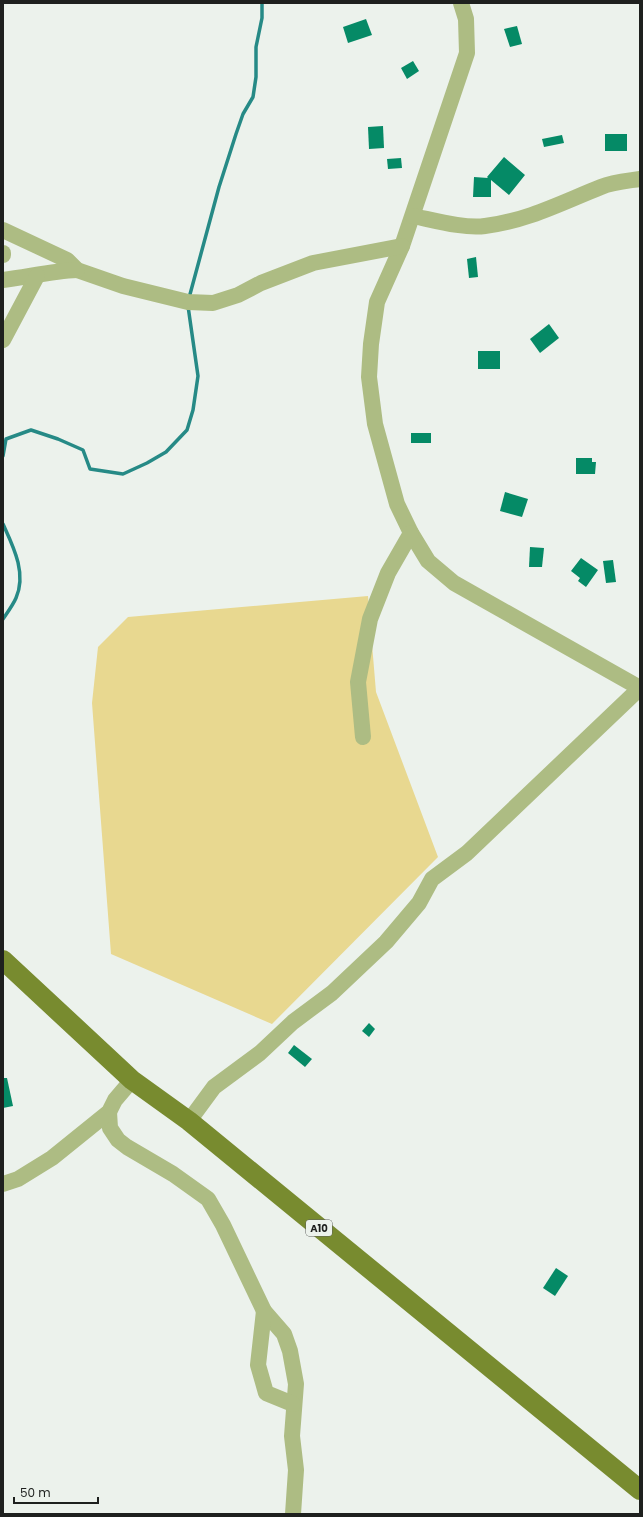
<svg xmlns="http://www.w3.org/2000/svg" width="643" height="1517" viewBox="0 0 643 1517" font-family="Poppins,sans-serif">
	<style>
		.green { fill: #e8d890 }
		.lines { fill: none; stroke-linecap: round; stroke-linejoin: round }
		.stream { stroke: #268a86; stroke-width: 3.5 }
		.building { fill: #058a66 }
		.minor { stroke: #adbc83; stroke-width: 16 }
		.major { stroke: #788b2f; stroke-width: 20 }
		.labels { text-anchor: middle; dominant-baseline: central; stroke-width: 3.5; stroke-linejoin: round; paint-order: stroke }
		.shield { fill: #ecf2ec; stroke: #5c5f5c; stroke-width: 1 }
		.shield-label { font-size: 10px; font-weight: bold; fill: #1e201e }
	</style>
	<rect width="100%" height="100%" fill="#ecf2ec"/>
	<path class="green" d="M368 596 376 692 438 857 272 1024 111 954 92 703 98 647 128 617Z"/>
	<g class="lines">
		<g class="stream">
			<path d="M189 298 219 187 236 134 243 114 253 97 256 77V47L262 18V3"/>
			<path d="M3 456 6 439 31 430 58 439 83 450 90 469 123 474 147 463 166 452 187 430 193 410 198 376 188 306"/>
			<path d="M3 524C13 546 27 573 16 598 13 605 7 613 3 619"/>
		</g>
	</g>
	<g class="building">
		<path d="M366 19 372 35 348 43 343 27Z"/>
		<path d="M517 26 522 44 510 47 504 29Z"/>
		<path d="M413 61 419 71 407 79 401 68Z"/>
		<path d="M383 126 384 148 369 149 368 127Z"/>
		<rect x="605" y="134" width="22" height="17"/>
		<path d="M562 135 564 143 544 147 542 139Z"/>
		<path d="M504 157 525 175 509 195 491 180V197H473L474 177 488 178 487 177Z"/>
		<path d="M401 158 402 168 388 169 387 159Z"/>
		<path d="M476 257 478 277 469 278 467 259Z"/>
		<path d="M549 324 559 338 540 353 530 339Z"/>
		<rect x="478" y="351" width="22" height="18"/>
		<rect x="411" y="433" width="20" height="10"/>
		<path d="M576 458H592V462H596L595 474H576Z"/>
		<path d="M505 492 528 499 522 517 500 511Z"/>
		<path d="M530 547 544 548 542 567H529Z"/>
		<path d="M581 558 598 570 586 587 578 581 580 578 571 571Z"/>
		<path d="M613 560 616 582 606 583 603 561Z"/>
		<path d="M369 1023 375 1029 369 1037 362 1031Z"/>
		<path d="M294 1045 312 1059 305 1067 288 1053Z"/>
		<path d="M3 1078H7L13 1106 3 1108Z"/>
		<path d="M556 1268 568 1276 555 1296 543 1288Z"/>
	</g>
	<g class="lines">
		<g class="minor">
			<path d="M461 3 466 19 467 53 402 246 377 302 371 344 369 377 375 424 397 504 411 533 428 561 454 583 640 688"/>
			<path d="M413 216C433 220 465 229 485 226 527 221 563 202 601 187 613 182 627 181 640 179"/>
			<path d="M3 230 67 260 77 270 123 286 188 302 213 303 238 295 261 283 313 263 402 246"/>
			<path d="M3 253V255"/>
			<path d="M3 280C28 277 52 271 77 270"/>
			<path d="M3 340 37 276"/>
			<path d="M363 737 358 682 370 619 388 573 411 533"/>
			<path d="M109 1112 110 1128 118 1140 127 1147 173 1174 208 1199 223 1225 264 1311 284 1334 290 1351 296 1384 292 1436 296 1470 293 1514"/>
			<path d="M189 1121 214 1087 260 1053 293 1022 332 993 386 942 419 903 432 879 467 853 640 688"/>
			<path d="M3 1184 18 1179 52 1158 109 1112 115 1100 132 1080"/>
			<path d="M264 1311 258 1365 266 1393 293 1404"/>
		</g>
		<path class="major" d="M3 960 132 1080 189 1121 640 1490"/>
	</g>
	<g class="labels">
		<rect class="shield" x="306" y="1220" width="26" height="16" rx="3"/>
		<g class="shield-label">
			<text x="319" y="1228">A10</text>
		</g>
	</g>
	<rect width="643" height="1517" fill="none" stroke="#1e201e" stroke-width="8"/>
	<path d="M14 1497v6h84v-6" fill="none" stroke="#1e201e" stroke-width="2"/>
	<text x="20" y="1497" font-size="12" fill="#1e201e" stroke="#ecf2ec" stroke-width="3" paint-order="stroke">50 m</text>
</svg>
